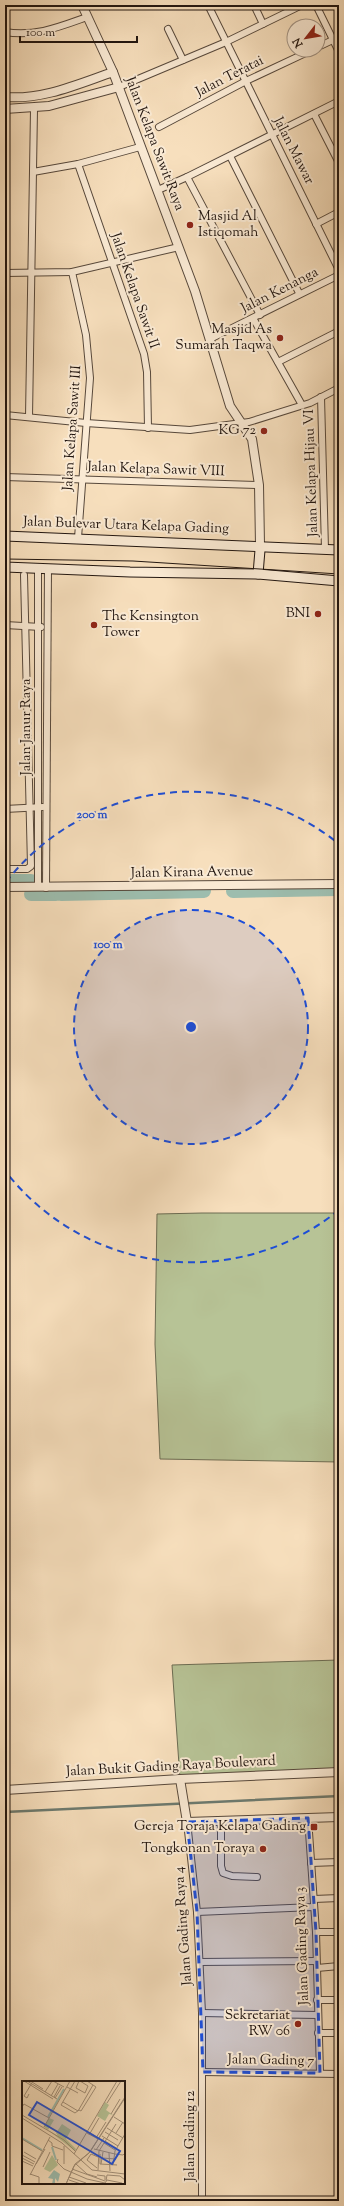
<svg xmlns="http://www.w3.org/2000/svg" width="344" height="2206" viewBox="0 0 344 2206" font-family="'Sorts Mill Goudy',serif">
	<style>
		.green { fill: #b7c396; stroke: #6c6c53 }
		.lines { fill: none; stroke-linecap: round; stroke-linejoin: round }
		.stream { stroke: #6c7a6f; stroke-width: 2.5 }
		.river { stroke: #9dbdae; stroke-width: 14 }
		.minor-casing { stroke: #57483b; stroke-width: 8 }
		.tertiary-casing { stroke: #57483b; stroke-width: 10 }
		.secondary-casing { stroke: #221610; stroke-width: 11 }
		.minor { stroke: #faead4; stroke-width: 6 }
		.tertiary { stroke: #faead4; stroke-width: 8 }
		.secondary { stroke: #faead4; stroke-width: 9 }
		.tram { stroke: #221610; stroke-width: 1 }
		.marked { fill: #1d4ed8; fill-opacity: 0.2; stroke: #1d4ed8; stroke-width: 3; stroke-dasharray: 8 5; stroke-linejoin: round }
		.ring { fill: none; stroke: #1d4ed8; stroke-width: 2; stroke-dasharray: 7 5 }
		.poi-dot { fill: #8f2418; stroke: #faead4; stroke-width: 1.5 }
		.labels { text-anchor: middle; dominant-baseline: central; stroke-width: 4; stroke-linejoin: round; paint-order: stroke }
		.street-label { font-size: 14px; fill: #221610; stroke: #faead4 }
		.poi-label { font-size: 14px; fill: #221610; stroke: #faead4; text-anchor: end }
		.inset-river { fill: none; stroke: #9dbdae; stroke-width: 2 }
		.inset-road { fill: none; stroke: #a28f78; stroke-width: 1 }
		.view { fill: #1d4ed8; fill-opacity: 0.15; stroke: #1d4ed8; stroke-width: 2 }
		.inset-edge { fill: none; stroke: #221610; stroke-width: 2 }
		.centre { fill: #1d4ed8; stroke: #faead4; stroke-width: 2 }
		.ring-label { font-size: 12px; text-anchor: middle; font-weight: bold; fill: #1d4ed8; stroke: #faead4; stroke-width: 4; stroke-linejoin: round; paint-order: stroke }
	</style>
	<rect width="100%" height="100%" fill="#f7dfbd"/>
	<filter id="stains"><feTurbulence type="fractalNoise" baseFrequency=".005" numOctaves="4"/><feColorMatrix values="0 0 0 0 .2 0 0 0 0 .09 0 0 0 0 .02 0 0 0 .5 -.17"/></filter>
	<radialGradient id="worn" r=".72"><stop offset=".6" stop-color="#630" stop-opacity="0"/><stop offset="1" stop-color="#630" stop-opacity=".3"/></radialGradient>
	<g class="green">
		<path d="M202 1213H339V1462L160 1459 155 1344 157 1214Z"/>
		<path d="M339 1660V1772L180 1779 172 1665Z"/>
	</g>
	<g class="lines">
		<path class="stream" d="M5 1812 339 1796"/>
		<g class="river">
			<path d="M5 881H31"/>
			<path d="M233 891 339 889"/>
			<path d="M31 894H56"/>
			<path d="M61 894 204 891"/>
		</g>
		<g class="minor-casing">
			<g id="minor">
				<path d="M208 5 339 270"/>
				<path d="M254 5 263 24"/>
				<path d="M316 5 339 52"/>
				<path d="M168 29 183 60"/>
				<path d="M5 32C35 37 59 27 87 17"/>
				<path d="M318 47 339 37"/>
				<path d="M119 87 226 42 302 5"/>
				<path d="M314 114 339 163"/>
				<path d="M159 127 246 81 312 50"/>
				<path d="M230 156 299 293"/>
				<path d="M78 164 144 354 147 372 148 428"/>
				<path d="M33 172 78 164 140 147"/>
				<path d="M187 177 260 315"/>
				<path d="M158 190 187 177 339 101"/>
				<path d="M316 224 339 212"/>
				<path d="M72 272 86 335 90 378 78 538"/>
				<path d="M5 273 72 272 179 247"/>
				<path d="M253 318 302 405"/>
				<path d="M210 339 339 275"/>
				<path d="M278 362 339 331"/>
				<path d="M321 397 325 549"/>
				<path d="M5 415 86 423 190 430 249 422 310 403 339 388"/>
				<path d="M29 417 34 109"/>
				<path d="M5 477 259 485"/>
				<path d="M5 625 41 627"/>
				<path d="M5 809 43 807"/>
				<path d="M5 869H27L31 866 24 575"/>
				<path d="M38 887V567"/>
				<path d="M46 888 48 568"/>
				<path d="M308 1818 316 1932 320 2073"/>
				<path d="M187 1822 197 1912 202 2013V2201"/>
				<path d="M221 1822V1866L223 1873 232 1876 257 1877"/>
				<path d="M311 1863 339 1862"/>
				<path d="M314 1899 339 1898"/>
				<path d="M197 1912 314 1907"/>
				<path d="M316 1932H339"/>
				<path d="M200 1962 316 1961"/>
				<path d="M317 1968 339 1966"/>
				<path d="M317 2000H339"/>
				<path d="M202 2013 318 2015"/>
				<path d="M318 2033H339"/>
				<path d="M203 2072 339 2074"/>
			</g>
		</g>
		<g class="tertiary-casing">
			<g id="tertiary">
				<path d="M82 5 113 72 195 291 230 406 252 439 259 485 260 545"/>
				<path d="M5 97C43 100 78 84 113 72"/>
				<path d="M5 109 49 106 119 87"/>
				<path d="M5 887 339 884"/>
				<path d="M180 1779 187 1822 339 1817"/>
				<path d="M5 1790 180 1779 339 1772"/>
			</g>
		</g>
		<g class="secondary-casing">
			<g id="secondary">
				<path d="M5 536 339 550"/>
				<path d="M5 567 130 572 258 574 339 581"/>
				<path d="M258 574 260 550"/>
			</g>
		</g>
		<use href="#minor" class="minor"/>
		<use href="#tertiary" class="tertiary"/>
		<use href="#secondary" class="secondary"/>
		<path class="tram" d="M5 559 133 561 339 574"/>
	</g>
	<path class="marked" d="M308 1818 316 1932 320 2073 203 2072 197 1912 187 1822Z"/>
	<circle cx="191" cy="1027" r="117" fill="#1d4ed8" fill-opacity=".12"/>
	<g class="ring">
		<circle cx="191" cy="1027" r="117"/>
		<path d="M339 1210A235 235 0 0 1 6 1172M6 882A235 235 0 0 1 339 844"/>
	</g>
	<g class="poi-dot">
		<circle cx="190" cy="225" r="4"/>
		<circle cx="280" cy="338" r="4"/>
		<circle cx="264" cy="431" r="4"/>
		<circle cx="318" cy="614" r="4"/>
		<circle cx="94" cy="625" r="4"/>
		<rect x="310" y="1823" width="8" height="8" rx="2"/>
		<circle cx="263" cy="1849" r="4"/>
		<circle cx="298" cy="2024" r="4"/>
	</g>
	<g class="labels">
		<g class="street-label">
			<text transform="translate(230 77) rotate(-27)">Jalan Teratai</text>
			<text transform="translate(154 144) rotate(69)">Jalan Kelapa Sawit Raya</text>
			<text transform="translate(293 151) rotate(63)">Jalan Mawar</text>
			<text transform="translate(134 291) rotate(71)">Jalan Kelapa Sawit II</text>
			<text transform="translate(280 291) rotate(-27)">Jalan Kenanga</text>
			<text transform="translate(73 428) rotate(-86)">Jalan Kelapa Sawit III</text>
			<text transform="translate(156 470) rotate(2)">Jalan Kelapa Sawit VIII</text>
			<text transform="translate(312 473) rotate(-92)">Jalan Kelapa Hijau VI</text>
			<text transform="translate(126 526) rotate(2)">Jalan Bulevar Utara Kelapa Gading</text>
			<text transform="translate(27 727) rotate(-90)">Jalan Janur Raya</text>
			<text transform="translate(192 873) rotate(-1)">Jalan Kirana Avenue</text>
			<text transform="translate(171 1767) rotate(-3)">Jalan Bukit Gading Raya Boulevard</text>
			<text transform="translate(184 1926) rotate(-94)">Jalan Gading Raya 4</text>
			<text transform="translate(303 1946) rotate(-92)">Jalan Gading Raya 3</text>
			<text transform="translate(271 2061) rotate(1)">Jalan Gading 7</text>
			<text transform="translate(191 2136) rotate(-90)">Jalan Gading 12</text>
		</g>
		<g class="poi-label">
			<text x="198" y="217" text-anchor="start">Masjid Al<tspan x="198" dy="16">Istiqomah</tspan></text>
			<text x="272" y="330">Masjid As<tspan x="272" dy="16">Sumarah Taqwa</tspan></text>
			<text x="256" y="431">KG 72</text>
			<text x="310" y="614">BNI</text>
			<text x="102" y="617" text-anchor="start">The Kensington<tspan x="102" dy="16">Tower</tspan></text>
			<text x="306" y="1827">Gereja Toraja Kelapa Gading</text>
			<text x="255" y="1849">Tongkonan Toraya</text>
			<text x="290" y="2016">Sekretariat<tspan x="290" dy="16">RW 06</tspan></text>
		</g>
	</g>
	<g transform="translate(22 2081)">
		<rect width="103" height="103" fill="#f7dfbd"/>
		<path d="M83 21 87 24 84 29 91 34 87 33 83 40 75 35ZM27 37 32 39 26 49 36 55 34 52 40 43 49 49 44 58 54 68 53 70 22 46ZM30 74 36 84 28 91 22 88Z" fill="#b7c396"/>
		<path d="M32 89 38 93 36 101 33 97V102L30 103 31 98 26 97Z" fill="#9dbdae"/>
		<path class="inset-river" d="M26 36 42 8M0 57 20 69M30 66 34 79"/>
		<path class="inset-road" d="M2 0 31 18M5 0 35 18M31 0 42 6M53 0 39 24 53 32 57 29M57 0 54 7 63 12 66 5 58 0M10 1 21 8M45 6 56 12M23 11 30 0M7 13 5 17 2 15 11 0M29 15 36 3M32 16 38 5M33 17 40 6M41 21 56 30 71 4M85 22 99 0M0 26 2 23 27 37M57 29 59 30 74 6 65 0M89 33 98 18M0 34 42 59 53 70M92 36 103 43M0 37 40 62 70 89 103 93M22 46 48 0M85 47 101 57M83 51 96 59M65 52 76 58M94 52 101 41M67 54 77 37M80 55 96 65M74 57 84 41M0 58 20 70M26 59 30 62V65L41 69M83 60 94 67M82 62 93 69M72 68 93 73 101 74 103 72M74 69 82 57M2 71 14 78M87 72 88 90M52 73 95 0M78 73V83L95 84M0 74 13 81M0 77 12 83M80 77 94 78M36 78 35 81 42 88 65 98 83 102 85 99 100 102M0 80 11 85M14 83 23 68M42 83V65M54 83 65 93 75 96M79 83 81 71M91 84 93 70 103 53M21 86 28 71M75 87 65 79 69 73 76 76M50 88 83 100M76 89 77 70 94 43M8 93 17 96V103M8 94 28 56M75 94 83 95V99M47 96 64 102M47 99 59 103M84 100 85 94 98 95 103 99M44 103 53 83 67 72 103 16M44 103 52 85 68 71 103 17"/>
		<path class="view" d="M15 21 98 70 90 83 7 34Z"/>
		<rect width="103" height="103" class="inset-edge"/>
	</g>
	<circle cx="191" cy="1027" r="6" class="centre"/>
	<g class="ring-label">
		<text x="92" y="818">200 m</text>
		<text x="108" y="948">100 m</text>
	</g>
	<rect width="344" height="2206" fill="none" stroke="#f7dfbd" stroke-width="20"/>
	<rect x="6" y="6" width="332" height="2194" fill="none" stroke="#221610" stroke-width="2"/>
	<rect x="10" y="10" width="324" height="2186" fill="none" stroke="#221610"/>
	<g transform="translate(306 38) rotate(239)"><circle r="19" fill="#faead4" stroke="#a49586"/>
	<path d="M0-3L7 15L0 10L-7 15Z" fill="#8f2418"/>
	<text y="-6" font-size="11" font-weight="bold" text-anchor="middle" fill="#221610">N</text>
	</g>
	<path d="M20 36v6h117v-6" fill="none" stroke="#221610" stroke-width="2"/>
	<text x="26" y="36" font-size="12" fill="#221610" stroke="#faead4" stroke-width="3" paint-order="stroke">100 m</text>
	<rect width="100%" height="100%" filter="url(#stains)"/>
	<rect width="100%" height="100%" fill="url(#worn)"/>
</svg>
